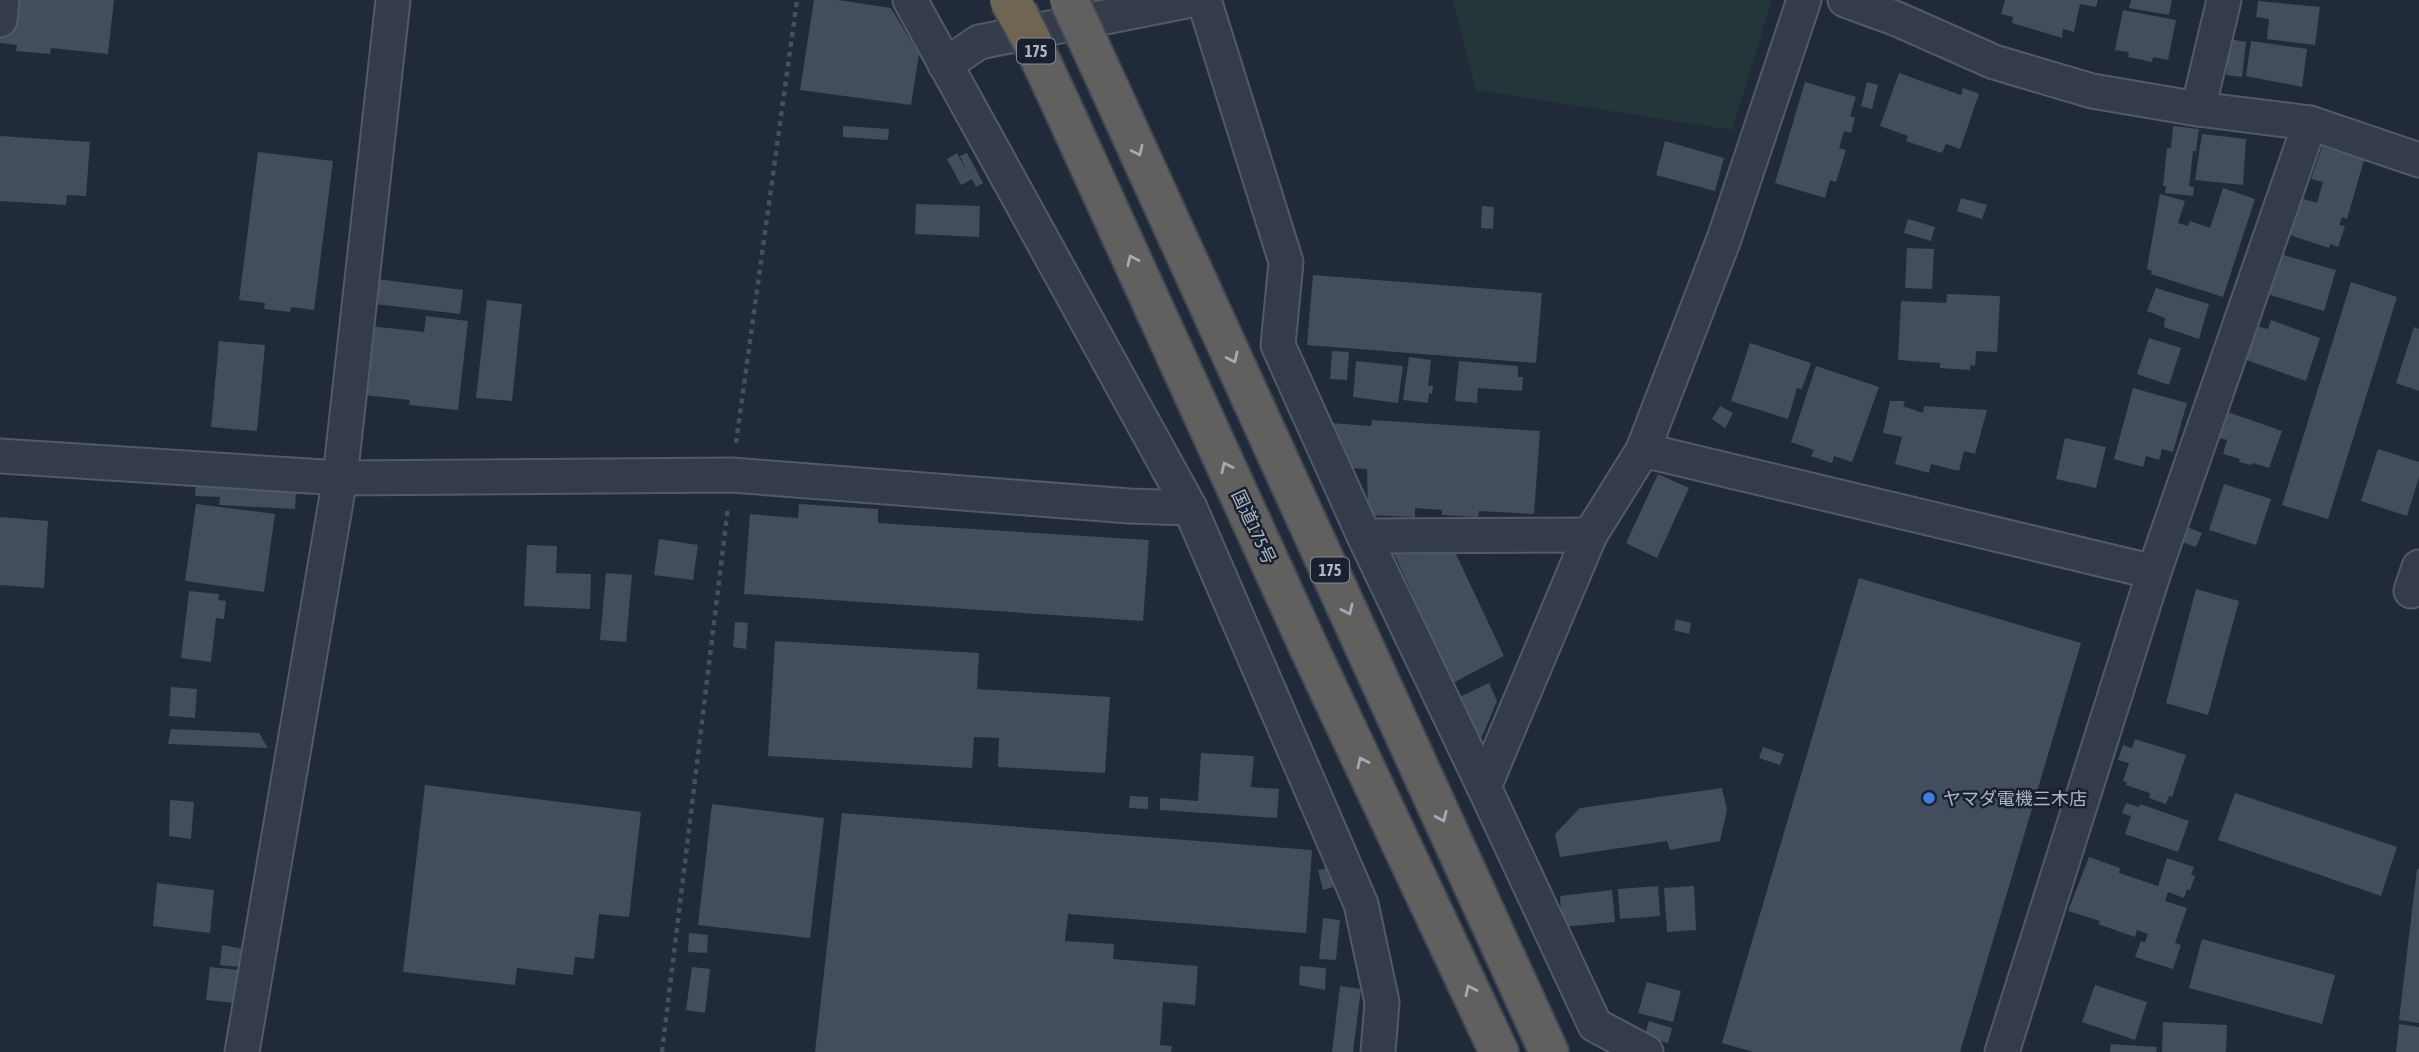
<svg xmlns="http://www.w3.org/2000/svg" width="2419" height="1052" viewBox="0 0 2419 1052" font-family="'Asap Condensed','Noto Sans JP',sans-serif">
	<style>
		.green { fill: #23363a }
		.building { fill: #424d5e }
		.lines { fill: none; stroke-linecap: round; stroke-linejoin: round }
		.minor-casing { stroke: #525a67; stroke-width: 37 }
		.trunk-casing { stroke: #3f4754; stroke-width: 42 }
		.path { stroke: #415357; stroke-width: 4.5; stroke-dasharray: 5 5; stroke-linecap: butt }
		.minor { stroke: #353c49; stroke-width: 33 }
		.trunk { stroke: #61605e; stroke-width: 38 }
		.trunk-bridge-casing { stroke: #3f4754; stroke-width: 42; stroke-linecap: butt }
		.motorway-bridge-casing { stroke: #3f4754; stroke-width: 42; stroke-linecap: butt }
		.trunk-bridge { stroke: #61605e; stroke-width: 38 }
		.motorway-bridge { stroke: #6f6652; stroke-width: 38 }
		.oneway { stroke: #a3aab6 }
		.shop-dot { fill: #3f7fe0; stroke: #1a212e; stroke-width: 2.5 }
		.labels { text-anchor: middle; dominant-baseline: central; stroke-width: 5; stroke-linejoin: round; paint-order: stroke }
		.shield { fill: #1a212e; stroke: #828a98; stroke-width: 2 }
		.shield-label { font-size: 16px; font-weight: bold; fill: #afb7c6 }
		.street-label { font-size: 18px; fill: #afb7c6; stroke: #1a212e }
		.poi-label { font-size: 18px; fill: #afb7c6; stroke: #1a212e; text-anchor: start }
	</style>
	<rect width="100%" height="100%" fill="#212a39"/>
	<path class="green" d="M1453 0H1772L1732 130 1476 90Z"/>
	<g class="building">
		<path d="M1 0H114L108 54 51 48 50 54 16 51 17 45 0 43Z"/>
		<path d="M814 0H838L891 8 919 54 911 105 800 90Z"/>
		<path d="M2005 0H2098L2096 7 2080 4 2074 32 2063 29 2062 38 2012 23 2013 17 2001 14Z"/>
		<path d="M2131 0H2172L2169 15 2129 8Z"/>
		<path d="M2258 1 2320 7 2315 45 2267 39 2269 19 2256 17Z"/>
		<path d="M2123 10 2176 20 2168 60 2153 57 2152 62 2128 57 2129 52 2115 50Z"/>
		<path d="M2230 39 2246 42 2242 77 2226 75Z"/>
		<path d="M2251 41 2307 49 2302 87 2246 76Z"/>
		<path d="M1899 73 1961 95 1963 88 1979 94 1960 149 1946 144 1942 153 1906 141 1908 136 1880 126Z"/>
		<path d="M1805 82 1856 97 1850 116 1855 118 1851 133 1844 131 1839 148 1846 150 1836 182 1830 180 1825 198 1775 183Z"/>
		<path d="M1867 82 1878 85 1872 109 1861 106Z"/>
		<path d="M843 126 889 129 888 140 843 137Z"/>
		<path d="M2173 126 2199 129 2196 151H2193L2189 186 2194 187 2193 196 2165 193 2166 186H2163L2167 148H2171Z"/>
		<path d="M2202 134 2246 139 2243 185 2195 180Z"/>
		<path d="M0 136 90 142 86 196 67 195 66 205 0 201Z"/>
		<path d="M1665 141 1724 158 1715 191 1656 175Z"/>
		<path d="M2322 147 2364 160 2347 219 2342 217 2339 225 2345 226 2338 247 2330 244 2329 248 2281 232 2294 196 2317 203 2323 182 2311 179Z"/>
		<path d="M258 152 333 161 314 310 291 307 290 312 264 309 265 303 239 300Z"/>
		<path d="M957 153 967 172 960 156 967 153 983 183 976 187 972 179 961 185 947 159Z"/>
		<path d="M2223 188 2255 199 2223 297 2151 274 2152 271 2147 269 2160 194 2185 201 2178 223 2188 226 2190 221 2210 228Z"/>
		<path d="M1961 198 1987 205 1982 219 1957 211Z"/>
		<path d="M916 204 980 206 979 237 915 234Z"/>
		<path d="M1482 206 1494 207 1493 229 1481 228Z"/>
		<path d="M1908 219 1935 227 1931 241 1904 233Z"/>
		<path d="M1907 248 1934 249 1932 289 1905 288Z"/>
		<path d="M2280 254 2336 270 2324 311 2267 294Z"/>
		<path d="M1313 275 1542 293 1536 363 1307 345Z"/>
		<path d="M369 278 463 290 460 314 367 303Z"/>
		<path d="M2351 282 2397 297 2328 519 2282 505Z"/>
		<path d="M2156 288 2209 304 2199 339 2164 327 2165 318 2147 311Z"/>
		<path d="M1947 294 2000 296 1997 352 1976 351 1975 366 1970 365V370L1940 368V363L1898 360 1901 301 1946 303Z"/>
		<path d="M487 300 522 304 512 401 476 398Z"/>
		<path d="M426 316 468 321 458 410 409 405 410 400 363 395 370 326 424 332Z"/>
		<path d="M2271 320 2320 338 2306 381 2241 358 2252 325 2268 329Z"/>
		<path d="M2414 327 2419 329V391L2396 383Z"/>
		<path d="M2149 338 2181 348 2169 385 2137 374Z"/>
		<path d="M219 341 265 345 257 431 211 427Z"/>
		<path d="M1750 343 1811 363 1802 389 1797 388 1788 419 1731 401Z"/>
		<path d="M1332 351 1349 352 1347 380 1330 379Z"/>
		<path d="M1409 357 1431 360 1428 386H1433L1432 394 1429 393 1428 403 1403 400Z"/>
		<path d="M1356 361 1403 366 1398 403 1353 397Z"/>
		<path d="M1459 361 1518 366V377H1523L1522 391 1478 388 1477 403 1455 401Z"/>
		<path d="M1816 366 1879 387 1852 462 1834 456 1832 463 1811 456 1814 450 1791 442Z"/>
		<path d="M2133 388 2187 403 2173 452 2162 449 2159 460 2146 456 2143 467 2114 459Z"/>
		<path d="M1890 401H1905L1903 406 1923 413 1924 406 1987 410 1975 454 1964 451 1959 471 1931 464 1929 473 1895 464 1902 437 1883 433Z"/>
		<path d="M1720 406 1733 413 1725 428 1712 419Z"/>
		<path d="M2225 411 2282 431 2269 468 2253 463 2251 465 2239 462 2240 459 2223 454 2227 440 2216 437Z"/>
		<path d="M1372 420 1540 431 1534 514 1479 511 1478 517 1442 515V510L1415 508V517L1368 515 1367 469 1346 468 1331 423 1371 426Z"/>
		<path d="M2065 438 2106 447 2096 488 2056 479Z"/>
		<path d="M2378 449 2419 462V477L2407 516 2361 501Z"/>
		<path d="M197 469 297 471 295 509 219 505 220 497 195 496Z"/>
		<path d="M1658 474 1689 488 1657 558 1626 543Z"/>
		<path d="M2224 484 2271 499 2256 545 2209 530Z"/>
		<path d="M196 504 275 514 264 592 185 581Z"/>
		<path d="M799 504 878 509V523L1149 540 1143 621 744 594 750 514 798 518Z"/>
		<path d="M0 517 48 521 44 588 0 585Z"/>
		<path d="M2187 527 2202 533 2196 547 2182 542Z"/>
		<path d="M659 539 698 545 693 580 654 575Z"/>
		<path d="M527 545 557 546 556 573 591 574 590 609 524 606Z"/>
		<path d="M1392 549 1454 550 1504 656 1453 683Z"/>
		<path d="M606 573 632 575 626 642 600 640Z"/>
		<path d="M1859 578 2081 643 1960 1052H1753L1722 1043Z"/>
		<path d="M2196 589 2239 601 2208 715 2166 703Z"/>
		<path d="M189 591 219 594 218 600 226 601 224 619 216 618 211 662 181 658Z"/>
		<path d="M1676 619 1691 623 1689 634 1674 630Z"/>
		<path d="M735 622 748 623 746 649 733 647Z"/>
		<path d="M775 641 979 653 977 689 1110 697 1105 773 998 767 999 738 974 737 972 768 768 756Z"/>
		<path d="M1489 683 1497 701 1479 744 1457 698Z"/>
		<path d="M171 687 197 689 195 718 169 716Z"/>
		<path d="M171 729 259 733 268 748 168 744Z"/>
		<path d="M2135 739 2186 755 2172 797 2169 796 2166 804 2149 798 2150 793 2126 785 2127 782 2123 781 2129 763 2118 760 2123 745 2132 748Z"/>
		<path d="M1763 747 1784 754 1780 765 1759 758Z"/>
		<path d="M1201 753 1254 756 1251 787 1279 789 1277 818 1160 810V798L1198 801Z"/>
		<path d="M425 785 641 812 629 917 599 914 594 959 575 957 573 975 517 968 515 985 403 972Z"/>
		<path d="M1722 788 1727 810 1720 841 1670 850 1667 841 1560 857 1555 834 1580 808Z"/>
		<path d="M2235 793 2397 847 2381 896 2218 840Z"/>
		<path d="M1130 796 1148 797V809L1129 808Z"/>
		<path d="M170 800 194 802 191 839 169 836Z"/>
		<path d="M2126 803 2139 807 2140 804 2189 821 2178 852 2125 834 2131 816 2122 813Z"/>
		<path d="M712 804 824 818 810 938 698 925Z"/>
		<path d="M842 813 1312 850 1306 933 1068 914 1065 941 1114 944 1113 959 1198 966 1195 1005 1163 1002 1160 1045 1172 1046 1171 1052H815Z"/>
		<path d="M2089 857 2120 868 2119 873 2158 886 2167 858 2194 867 2191 875 2195 876 2190 890 2187 889 2184 898 2168 892 2165 901 2187 908 2175 943 2181 945 2173 969 2135 957 2141 941 2145 942 2148 934 2137 930 2135 937 2098 924 2100 921 2068 911Z"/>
		<path d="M1329 868 1333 887 1323 890 1318 870Z"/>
		<path d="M2417 869H2419V1023L2399 1020Z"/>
		<path d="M157 883 214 890 210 933 153 926Z"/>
		<path d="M1658 886 1660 916 1620 919 1618 889Z"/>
		<path d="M1694 886 1696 930 1667 932 1664 888Z"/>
		<path d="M1612 890 1615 922 1562 927 1560 896Z"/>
		<path d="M1323 918 1340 920 1336 960 1319 959Z"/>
		<path d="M689 933 708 935 707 953 688 952Z"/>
		<path d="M2202 939 2335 975 2322 1024 2189 988Z"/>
		<path d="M222 945 244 949 241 967 220 965Z"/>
		<path d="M1300 966 1326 968 1325 990 1299 985Z"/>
		<path d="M210 967 238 970 235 1003 206 1000Z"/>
		<path d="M692 967 710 969 705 1013 686 1010Z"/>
		<path d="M1647 982 1681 991 1673 1022 1638 1013Z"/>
		<path d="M2095 985 2147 1002 2135 1040 2082 1022Z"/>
		<path d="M1340 986 1361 989 1353 1052H1332Z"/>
		<path d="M1649 1021 1672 1028 1668 1043 1644 1037Z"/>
		<path d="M2163 1022 2227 1025 2226 1052H2162Z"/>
		<path d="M2399 1024 2419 1027V1052H2396Z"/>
		<path d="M2111 1044 2157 1047 2156 1052H2110Z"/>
	</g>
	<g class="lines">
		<g class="minor-casing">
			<g id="minor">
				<path d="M910 0 1190 508 1361 904 1382 1002 1378 1052"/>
				<path d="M1204 0 1286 262 1278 345 1364 536"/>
				<path d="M1845 0 1897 19 1994 62 2092 91 2198 109 2310 123 2419 160"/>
				<path d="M0 20 2 0"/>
				<path d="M945 65 979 42 1191 0"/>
				<path d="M2198 109 2224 0"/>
				<path d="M1643 450 2154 572"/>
				<path d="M0 456 340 478 732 475 1129 506 1190 508"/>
				<path d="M1590 535 1364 536 1484 787 1595 1025 1646 1052"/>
				<path d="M2411 591 2419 567"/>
				<path d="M1484 787 1590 535 1643 450 1724 239 1804 0"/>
				<path d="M242 1052 340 478 393 0"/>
				<path d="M2002 1052 2154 572 2310 123"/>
			</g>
		</g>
		<g class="trunk-casing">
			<g id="trunk">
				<path d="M1110 89 1549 1052"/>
				<path d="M1060 102 1309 648 1499 1052"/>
			</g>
		</g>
		<g class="path">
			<path d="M736 443 797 0"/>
			<path d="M662 1052 728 507"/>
		</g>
		<use href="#minor" class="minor"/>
		<use href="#trunk" class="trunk"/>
		<g class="trunk-bridge-casing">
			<g id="trunk-bridge">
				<path d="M1069 0 1110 89"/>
				<path d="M1018 12 1060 102"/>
			</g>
		</g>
		<g class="motorway-bridge-casing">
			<path id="motorway-bridge" d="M1009 0 1032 41"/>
		</g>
		<use href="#trunk-bridge" class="trunk-bridge"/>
		<use href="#motorway-bridge" class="motorway-bridge"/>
	</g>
	<defs><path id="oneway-chevron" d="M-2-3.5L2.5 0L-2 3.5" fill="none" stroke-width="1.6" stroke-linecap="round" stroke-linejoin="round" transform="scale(1.75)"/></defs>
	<g class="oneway">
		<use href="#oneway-chevron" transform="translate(1138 151) rotate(65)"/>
		<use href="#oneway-chevron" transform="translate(1132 260) rotate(-115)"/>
		<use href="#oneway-chevron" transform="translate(1233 358) rotate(65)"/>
		<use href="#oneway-chevron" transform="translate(1226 467) rotate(-115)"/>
		<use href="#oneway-chevron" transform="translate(1348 610) rotate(65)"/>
		<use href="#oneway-chevron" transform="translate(1362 762) rotate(-115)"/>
		<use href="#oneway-chevron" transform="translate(1442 817) rotate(66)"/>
		<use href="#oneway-chevron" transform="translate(1470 990) rotate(-115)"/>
	</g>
	<circle class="shop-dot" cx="1929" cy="798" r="7"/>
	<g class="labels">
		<g class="shield">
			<rect x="1017" y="38.5" width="38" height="25" rx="5"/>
			<rect x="1311" y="557.5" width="38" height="25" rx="5"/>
		</g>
		<g class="shield-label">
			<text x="1036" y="51">175</text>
			<text x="1330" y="570">175</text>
		</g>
		<g class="street-label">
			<text transform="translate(1254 527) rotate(65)">国道175号</text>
		</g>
		<g class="poi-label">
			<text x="1943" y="798">ヤマダ電機三木店</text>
		</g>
	</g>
</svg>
